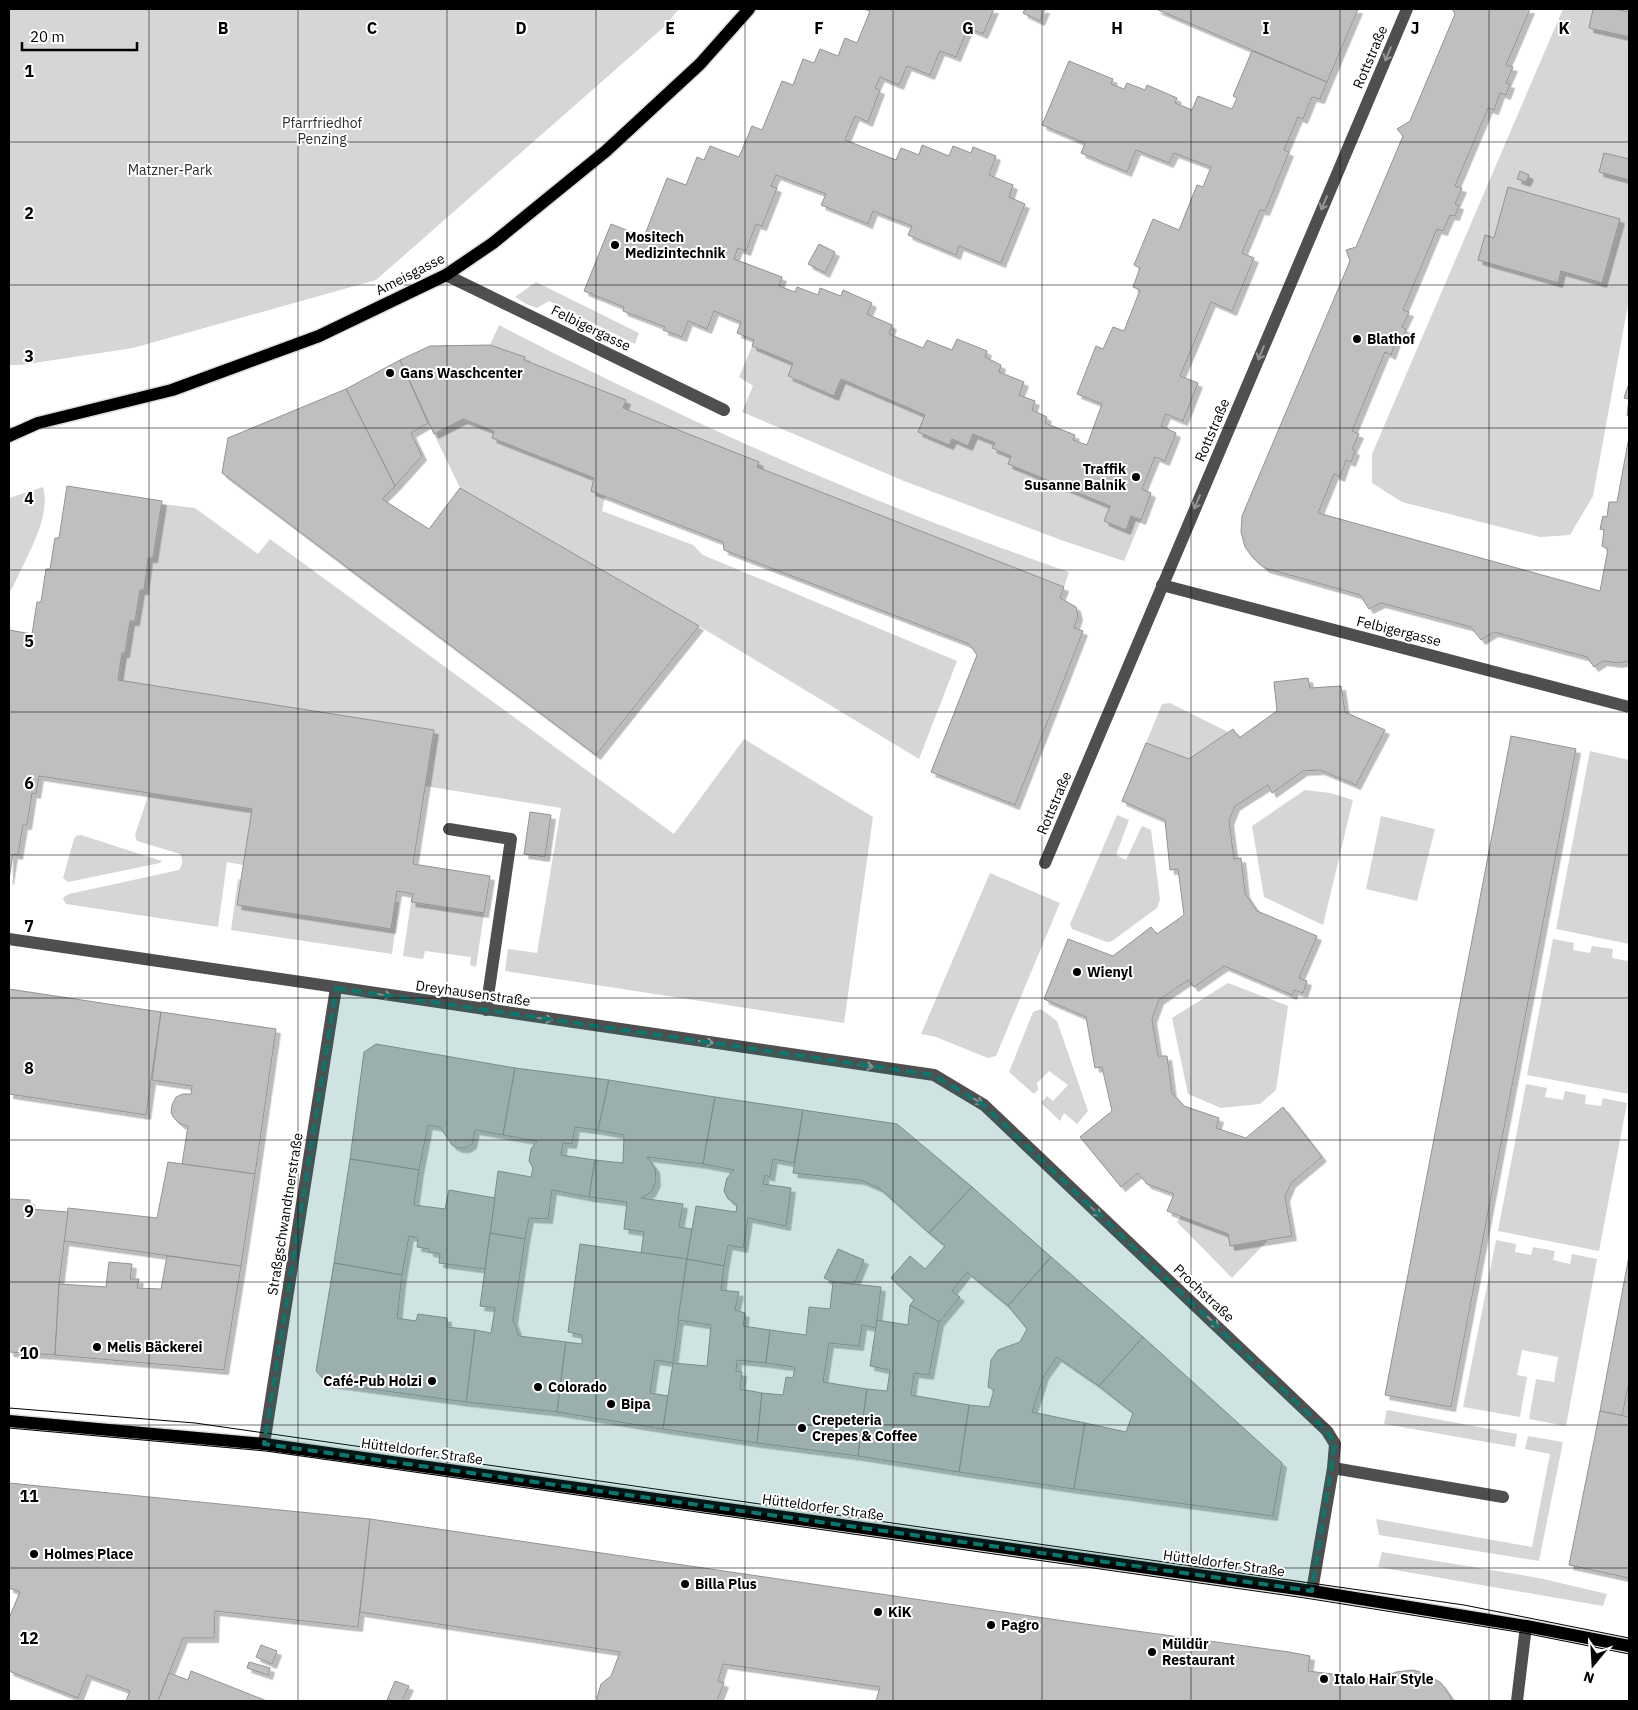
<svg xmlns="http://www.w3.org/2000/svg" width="1638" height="1710" viewBox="0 0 1638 1710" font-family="'IBM Plex Sans',sans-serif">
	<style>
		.green { fill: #d6d6d6 }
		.building { fill: #bfbfbf; stroke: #939393; filter: url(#shadow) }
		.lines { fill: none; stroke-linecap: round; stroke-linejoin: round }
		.major-casing { stroke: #dbdbdb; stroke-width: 15 }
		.minor { stroke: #4f4f4f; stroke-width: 12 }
		.major { stroke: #000; stroke-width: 12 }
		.tram { stroke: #000; stroke-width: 1 }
		.oneway { stroke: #959595 }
		.marked { fill: #0f766e; fill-opacity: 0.2; stroke: #0f766e; stroke-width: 4; stroke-dasharray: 10 6; stroke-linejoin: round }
		.grid { fill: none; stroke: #000; stroke-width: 1; stroke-opacity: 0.55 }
		.poi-dot { fill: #000; stroke: #fff; stroke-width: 2 }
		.labels { text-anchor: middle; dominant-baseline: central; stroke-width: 4; stroke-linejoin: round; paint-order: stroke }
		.street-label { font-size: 14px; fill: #000; stroke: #fff }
		.park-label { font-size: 14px; fill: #2d2d2d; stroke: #fff }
		.poi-label { font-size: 14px; font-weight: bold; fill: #000; stroke: #fff; text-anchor: start }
		.grid-label { font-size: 16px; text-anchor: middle; font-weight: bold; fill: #000; stroke: #fff; stroke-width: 4; stroke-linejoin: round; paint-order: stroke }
	</style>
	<defs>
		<filter id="shadow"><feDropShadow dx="4.5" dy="4.5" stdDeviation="0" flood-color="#0004"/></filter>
	</defs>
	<rect width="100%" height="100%" fill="#fff"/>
	<g class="green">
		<path d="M9 9H679L664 27 376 280 133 348 21 365H9Z"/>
		<path d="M1563 9H1629V299L1593 496 1570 535 1540 537 1402 502 1372 483V454Z"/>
		<path d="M536 282 639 333 635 344 549 301 537 308 526 304 515 297Z"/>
		<path d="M499 325C563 359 628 389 693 420 816 477 941 528 1069 572L1064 587 757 467 758 462 623 408 626 401 524 360 525 357 490 345Z"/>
		<path d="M752 346 793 363 788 377 833 396 841 379 925 415 918 432 949 445 952 439 973 434 995 443 993 449 1011 456 1008 464 1110 506 1104 521 1125 529 1131 516 1141 520 1124 561 1061 540 904 481 742 412 753 386 739 377Z"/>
		<path d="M463 419 494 431 492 438 594 478 591 491 605 496 602 511 693 545 703 555 957 661 919 759 699 626 460 488 434 434Z"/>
		<path d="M43 487C52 517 25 559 13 587L9 593V498Z"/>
		<path d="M161 504 195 508 258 554 270 539 674 834 744 739 873 817 844 1023 505 971 508 949 537 953 561 808 425 786 434 730 118 680 122 653H125L130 621H135L140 590H144L148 558H153Z"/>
		<path d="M1170 703 1228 732 1189 759 1146 743 1162 704Z"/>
		<path d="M1590 751 1629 760V944L1556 929Z"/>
		<path d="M1305 790 1330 793 1353 800 1323 925 1264 897 1252 826Z"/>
		<path d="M149 793 252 809 243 865 227 862 218 927 66 904 63 899 64 897 69 894 179 870C183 865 183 859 180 854L137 841 135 835Z"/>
		<path d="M1117 815 1129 820 1116 855 1126 860 1142 826 1151 830 1160 899 1157 908 1112 941 1107 942 1072 929 1070 924Z"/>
		<path d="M1381 816 1435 829 1417 901 1366 889Z"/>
		<path d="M81 835 162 861 160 863 68 882 63 878 74 839 76 836Z"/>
		<path d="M990 873 1060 903 996 1056 988 1058 936 1037 921 1034Z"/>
		<path d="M238 879 241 880 237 905 390 929 395 902H399L392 954 231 930Z"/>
		<path d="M411 902 484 913 476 967 470 965 471 957 425 951 423 959 403 956Z"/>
		<path d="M1553 939 1574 943 1573 950 1590 953 1592 946 1613 949 1612 958 1628 961 1629 958V1094L1527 1075Z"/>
		<path d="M1228 983 1288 1006 1276 1090 1260 1104 1221 1108 1188 1094 1172 1018Z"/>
		<path d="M1041 1009 1057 1021 1088 1111 1077 1124 1064 1113 1060 1121 1041 1103 1047 1096 1053 1101 1068 1085 1049 1071 1037 1083 1038 1090 1034 1094 1009 1072 1033 1012Z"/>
		<path d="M1526 1084 1547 1088 1545 1097 1563 1100 1565 1091 1586 1095 1585 1104 1601 1106 1603 1098 1627 1103 1599 1251 1498 1231Z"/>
		<path d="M1181 1216 1228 1234 1230 1246 1268 1240 1232 1278 1177 1222Z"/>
		<path d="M1496 1240 1516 1244 1515 1252 1531 1255 1533 1247 1555 1251 1553 1260 1570 1264 1572 1254 1597 1259 1566 1426 1529 1419 1536 1379 1554 1382 1558 1357 1522 1350 1517 1375 1527 1377 1520 1417 1463 1407Z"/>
		<path d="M1387 1410 1517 1434 1515 1447 1384 1424Z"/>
		<path d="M1528 1436 1563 1442 1539 1561 1379 1535 1376 1519 1532 1547 1550 1454 1525 1449Z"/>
		<path d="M1382 1552 1539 1578 1607 1594 1603 1606 1378 1567Z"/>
	</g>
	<g class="building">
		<path d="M864 9H994L983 34 968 28 956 57 940 51 930 75 907 66 899 85 880 77 875 88 880 90 868 122 855 116 845 140 896 160 901 148 919 155 922 145 949 156 953 146 971 153 973 147 996 156 989 175 1013 185 1009 197 1025 204 1001 263 959 246 956 255 908 235 912 226 873 211 868 224 821 205 826 194 776 175 771 186 777 188 762 226 756 224 746 251 738 248 734 259 782 277 779 286 795 292 797 287 818 295 820 288 841 296 843 290 872 303 867 314 892 325 889 334 923 348 927 340 952 350 957 339 987 351 985 357 1001 365 999 372 1024 382 1019 395 1035 401 1032 410 1047 417 1045 423 1075 435 1073 440 1087 445 1102 404 1077 394 1096 346 1103 349 1113 327 1124 331 1140 290 1133 287 1140 268 1134 265 1153 219 1179 230 1197 185 1203 187 1211 167 1174 153 1169 163 1136 150 1127 172 1081 153 1085 143 1042 125 1069 61 1113 79 1111 84 1124 89 1127 83 1145 90 1147 85 1177 98 1175 103 1192 110 1198 96 1232 109 1237 98 1233 96 1252 51 1327 82 1320 99 1312 97 1303 119 1298 117 1284 150 1289 152 1265 211 1260 210 1242 253 1254 258 1232 311 1211 302 1180 376 1198 383 1183 421 1166 414 1161 426 1176 433 1165 461 1155 457 1142 489 1151 493 1141 520 1131 516 1126 530 1104 521 1110 506 1008 464 1011 456 992 448 995 443 973 434 968 446 952 439 949 445 918 432 925 415 841 379 834 396 788 376 793 363 752 346 754 340 737 333 741 322 714 311 707 329 688 321 682 337 663 330 665 327 623 311 624 307 584 291 611 224 644 237 667 178 686 185 697 157 704 160 710 146 739 157 752 126 762 130 782 81 793 85 803 59 814 63 820 49 838 56 845 38 857 43 870 11Z"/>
		<path d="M1025 9H1045L1040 21 1023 13Z"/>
		<path d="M1156 9H1358L1327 82Z"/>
		<path d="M1452 9H1530L1506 65 1513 67 1506 83 1510 84 1506 95 1500 93 1494 110 1488 108 1455 186 1462 188 1455 204 1459 205 1455 216 1450 215 1443 231 1437 229 1403 310 1409 312 1402 327 1406 329 1402 340 1397 338 1391 355 1385 352 1352 431 1359 434 1352 449 1355 451 1351 462 1346 460 1340 477 1334 474 1318 513 1600 591 1608 549 1602 546 1604 530 1600 529 1603 516 1607 517 1609 502H1617L1629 437V661L1618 663 1603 661 1594 667 1587 657 1494 632 1481 640 1471 627 1381 603 1369 609 1360 595 1265 568 1253 558 1245 547 1241 532 1242 516 1350 261 1346 250 1356 247 1403 136 1397 129 1410 121 1455 14Z"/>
		<path d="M1593 9H1614L1629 12V37L1589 28Z"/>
		<path d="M1604 153 1629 159V180L1599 172Z"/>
		<path d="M1520 171 1529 175 1526 182 1517 179Z"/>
		<path d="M1508 187 1620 219 1602 283 1561 271 1558 283 1478 260 1485 235 1494 238Z"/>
		<path d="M819 244 835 252 825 273 808 264Z"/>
		<path d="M490 345 525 357 524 360 626 400 623 408 759 462 757 467 1064 587 1060 598 1076 607 1078 616 1074 628 1083 631 1015 805 931 772 977 655 969 644 724 550 723 542 591 491 594 478 492 438 494 431 463 419 434 434 400 360 430 346Z"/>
		<path d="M400 360 428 423 411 433 422 456 395 486 346 389Z"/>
		<path d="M1628 386H1629V417L1627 415 1629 399 1624 398Z"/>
		<path d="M346 389 395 486 382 499 429 529 460 488 699 626 596 755 222 473 228 438Z"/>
		<path d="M67 486 162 501 153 558H148L144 590H140L135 621H130L125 653H122L118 680 434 730 413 864 490 876 484 913 411 902 413 894 397 891 391 929 237 905 252 809 39 776 36 794 32 793 27 825H23L18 855 13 854 9 880V630L32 634 37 602H41L46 569H50L55 538H59Z"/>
		<path d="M1308 678 1310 688 1341 686 1345 712 1385 730 1356 785 1320 770 1303 771 1272 793 1268 785 1235 806 1229 821 1234 859 1241 858 1245 893 1257 911 1317 936 1299 978 1307 981 1303 993 1294 990 1292 995 1224 966 1194 987 1188 980 1159 1000 1152 1019 1158 1056H1167L1172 1093 1184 1106 1219 1118 1216 1128 1246 1138 1283 1107 1322 1157 1291 1183 1285 1197 1292 1236 1230 1246 1228 1234 1167 1211 1174 1194 1147 1184 1138 1173 1121 1187 1080 1137 1112 1111 1102 1067 1095 1068 1086 1017 1044 999 1068 939 1113 956 1151 927 1157 934 1184 915 1178 869 1170 870 1165 820 1122 801 1146 743 1189 759 1233 729 1239 738 1277 711 1274 682Z"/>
		<path d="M1511 736 1576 749 1451 1407 1385 1395Z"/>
		<path d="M530 812 551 815 545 857 524 854Z"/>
		<path d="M9 989 161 1012 146 1115 9 1094Z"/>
		<path d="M161 1012 276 1029 255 1174 182 1164 188 1126 180 1124 174 1118 171 1113 172 1105 176 1097 183 1094H191L192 1086 152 1080Z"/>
		<path d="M376 1044 515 1068 503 1135 475 1130 472 1144 466 1148H458L452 1145 440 1127 428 1125 419 1170 350 1159 364 1052Z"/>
		<path d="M515 1068 609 1080 598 1130 575 1127 572 1144 563 1143 561 1155 595 1160 589 1197 552 1190 548 1219 529 1218 525 1239 490 1233 498 1171 531 1177 533 1168 529 1161 531 1149 537 1141 503 1135Z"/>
		<path d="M609 1080 715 1097 703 1164 647 1157 655 1168 656 1182 651 1192 641 1198 683 1204 679 1227 692 1229 687 1259 641 1253 644 1232 624 1229 627 1202 589 1197 595 1160 623 1163 624 1135 598 1130Z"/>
		<path d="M715 1097 803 1110 794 1163 773 1159 770 1177 765 1175 763 1184 791 1188 786 1226 748 1218 743 1248 728 1245 724 1266 687 1259 696 1206 736 1212 737 1205 728 1199 724 1191 727 1178 734 1170 703 1164Z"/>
		<path d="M803 1110 897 1124 972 1187 929 1233 879 1188 860 1180 793 1173Z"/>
		<path d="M350 1159 419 1170 414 1205 445 1209 449 1190 495 1198 485 1269 439 1263 440 1254 429 1252V1249L417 1247 418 1238 409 1236 402 1275 334 1263Z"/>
		<path d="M168 1162 255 1174 241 1266 64 1241 68 1208 157 1218Z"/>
		<path d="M972 1187 1051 1257 1008 1306 967 1272 952 1291 960 1297 939 1322 910 1305 914 1300 891 1278 910 1256 925 1269 945 1246 929 1233Z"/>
		<path d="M9 1199 30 1200V1209L68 1212 59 1284 55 1355 9 1352Z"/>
		<path d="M490 1233 525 1239 513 1320 519 1336 566 1342 557 1412 466 1402 475 1330 491 1333 495 1308 480 1306Z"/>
		<path d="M580 1244 687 1259 673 1363 655 1360 650 1393 668 1396 663 1429 557 1412 566 1342 582 1344V1335L568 1332Z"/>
		<path d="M838 1249 864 1260 854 1284 833 1282 824 1278Z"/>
		<path d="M167 1256 241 1266 224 1370 55 1355 59 1284 106 1287 109 1262 132 1264 130 1279H139L137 1288 161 1289Z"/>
		<path d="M1629 1256V1382L1622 1416 1600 1411Z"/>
		<path d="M1051 1257 1143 1337 1099 1386 1057 1357 1044 1375 1032 1412 1085 1423 1074 1489 959 1472 969 1405 989 1407 994 1390 988 1387 991 1360 998 1350 1020 1342 1027 1329 1008 1306Z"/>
		<path d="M687 1259 724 1266 721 1290 739 1292 735 1310 745 1313 743 1326 770 1330 766 1363 737 1360 736 1371 742 1372 740 1389 762 1393 757 1443 663 1429 673 1363 707 1366 711 1325 678 1320Z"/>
		<path d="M334 1263 402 1275 397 1318 416 1321 418 1314 447 1318V1327L475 1330 466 1402 327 1383 316 1371Z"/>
		<path d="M833 1282 881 1287 876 1328 862 1325 859 1346 829 1343 823 1382 867 1389 858 1456 757 1443 762 1393 783 1395 786 1377 793 1378 795 1367 766 1363 770 1330 806 1335 809 1307 830 1309Z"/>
		<path d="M910 1305 939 1322 929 1375 914 1373 911 1395 969 1405 959 1472 858 1456 867 1389 887 1391 890 1370 870 1366 877 1320 908 1325Z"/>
		<path d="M1143 1337 1282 1463 1273 1516 1074 1489 1085 1423 1126 1432 1133 1413 1099 1386Z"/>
		<path d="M1600 1411 1629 1417V1578L1569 1565Z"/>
		<path d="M9 1483 370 1519 358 1627 215 1611 214 1638H183L158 1701H126L130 1691 87 1675 78 1698 9 1671V1618L20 1592 9 1588Z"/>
		<path d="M370 1519 1071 1622 1289 1652 1310 1656 1308 1671 1380 1680 1396 1672 1413 1670 1427 1674 1441 1683 1450 1696 1452 1701H876L880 1687 723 1664 718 1681 724 1683 717 1701H597V1698L601 1684 611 1676 620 1652 360 1612Z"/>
		<path d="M261 1645 277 1651 272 1664 256 1657Z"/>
		<path d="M249 1662 270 1668 268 1675 247 1668Z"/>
		<path d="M191 1671 267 1701H158L169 1673 188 1680Z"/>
		<path d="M395 1681 409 1686 402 1701 387 1700Z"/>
	</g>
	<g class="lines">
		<g class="major-casing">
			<g id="major">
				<path d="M9 436 38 423 172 390 319 336 446 275 493 243 606 151 700 64 749 9"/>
				<path d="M9 1421 264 1444 1312 1591 1526 1626 1629 1646"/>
			</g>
		</g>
		<g class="minor">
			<path d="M446 275 724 410"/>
			<path d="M1162 585 1629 707"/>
			<path d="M449 829 511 839 486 1010"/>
			<path d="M1045 863 1407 9"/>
			<path d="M9 939 934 1075 984 1105 1327 1431 1335 1444 1333 1468 1312 1591"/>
			<path d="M264 1444 336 988"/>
			<path d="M1333 1468 1503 1497"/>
			<path d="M1517 1701 1526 1626"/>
		</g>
		<use href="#major" class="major"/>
		<g class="tram">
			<path d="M9 1408 195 1423 1464 1605 1629 1638"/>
			<path d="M9 1428 266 1451 1305 1598 1524 1633 1629 1654"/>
		</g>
	</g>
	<defs><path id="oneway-shaft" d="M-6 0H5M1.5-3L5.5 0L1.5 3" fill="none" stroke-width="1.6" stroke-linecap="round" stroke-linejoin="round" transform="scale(1.25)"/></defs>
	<g class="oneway">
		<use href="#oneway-shaft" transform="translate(1388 54) rotate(113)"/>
		<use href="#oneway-shaft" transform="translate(1324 203) rotate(113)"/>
		<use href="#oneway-shaft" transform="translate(1261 353) rotate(113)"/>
		<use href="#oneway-shaft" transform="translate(1197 502) rotate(113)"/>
		<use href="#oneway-shaft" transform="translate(384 995) rotate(8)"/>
		<use href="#oneway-shaft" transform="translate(545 1019) rotate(8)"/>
		<use href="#oneway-shaft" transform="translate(706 1042) rotate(8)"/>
		<use href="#oneway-shaft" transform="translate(866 1066) rotate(8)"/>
		<use href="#oneway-shaft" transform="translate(976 1100) rotate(31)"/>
		<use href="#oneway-shaft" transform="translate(1095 1211) rotate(43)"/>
		<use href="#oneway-shaft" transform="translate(1213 1322) rotate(44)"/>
	</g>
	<path class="marked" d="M336 988 934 1075 984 1105 1327 1431 1335 1444 1312 1591 264 1444Z"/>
	<path class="grid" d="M149 9V1701M298 9V1701M447 9V1701M596 9V1701M745 9V1701M893 9V1701M1042 9V1701M1191 9V1701M1340 9V1701M1489 9V1701M9 142H1629M9 285H1629M9 428H1629M9 570H1629M9 712H1629M9 855H1629M9 998H1629M9 1140H1629M9 1282H1629M9 1425H1629M9 1568H1629"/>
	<g class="poi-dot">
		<circle cx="615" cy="245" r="5"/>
		<circle cx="1357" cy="339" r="5"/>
		<circle cx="390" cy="373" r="5"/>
		<circle cx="1136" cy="477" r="5"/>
		<circle cx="1077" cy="972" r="5"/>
		<circle cx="97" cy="1347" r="5"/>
		<circle cx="432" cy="1381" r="5"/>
		<circle cx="538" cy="1387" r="5"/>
		<circle cx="611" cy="1404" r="5"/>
		<circle cx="802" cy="1428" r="5"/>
		<circle cx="34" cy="1554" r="5"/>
		<circle cx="685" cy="1584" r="5"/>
		<circle cx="878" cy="1612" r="5"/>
		<circle cx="991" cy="1625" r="5"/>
		<circle cx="1152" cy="1652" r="5"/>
		<circle cx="1324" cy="1679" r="5"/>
	</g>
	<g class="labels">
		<g class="street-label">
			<text transform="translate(1370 57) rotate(-67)">Rottstraße</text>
			<text transform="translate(410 274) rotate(-27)">Ameisgasse</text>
			<text transform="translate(591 328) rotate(26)">Felbigergasse</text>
			<text transform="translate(1212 430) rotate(-67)">Rottstraße</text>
			<text transform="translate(1399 631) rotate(14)">Felbigergasse</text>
			<text transform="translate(1054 803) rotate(-67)">Rottstraße</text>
			<text transform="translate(473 993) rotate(8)">Dreyhausenstraße</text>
			<text transform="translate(285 1214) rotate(-81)">Straßgschwandtnerstraße</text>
			<text transform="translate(1204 1293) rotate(43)">Prochstraße</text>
			<text transform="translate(422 1451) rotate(8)">Hütteldorfer Straße</text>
			<text transform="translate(823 1507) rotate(8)">Hütteldorfer Straße</text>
			<text transform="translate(1224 1563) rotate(8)">Hütteldorfer Straße</text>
		</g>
		<g class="park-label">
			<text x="322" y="123">Pfarrfriedhof<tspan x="322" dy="16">Penzing</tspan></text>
			<text x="170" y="170">Matzner-Park</text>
		</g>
		<g class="poi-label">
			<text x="625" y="237">Mositech<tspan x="625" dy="16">Medizintechnik</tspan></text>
			<text x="1367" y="339">Blathof</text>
			<text x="400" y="373">Gans Waschcenter</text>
			<text x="1126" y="469" text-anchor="end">Traffik<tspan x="1126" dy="16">Susanne Balnik</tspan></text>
			<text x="1087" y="972">Wienyl</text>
			<text x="107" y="1347">Melis Bäckerei</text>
			<text x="422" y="1381" text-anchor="end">Café-Pub Holzi</text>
			<text x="548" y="1387">Colorado</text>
			<text x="621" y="1404">Bipa</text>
			<text x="812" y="1420">Crepeteria<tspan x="812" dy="16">Crepes &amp; Coffee</tspan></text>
			<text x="44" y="1554">Holmes Place</text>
			<text x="695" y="1584">Billa Plus</text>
			<text x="888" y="1612">KiK</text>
			<text x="1001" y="1625">Pagro</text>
			<text x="1162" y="1644">Müldür<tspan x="1162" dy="16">Restaurant</tspan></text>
			<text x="1334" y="1679">Italo Hair Style</text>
		</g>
	</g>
	<g class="grid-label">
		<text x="223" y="34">B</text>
		<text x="372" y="34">C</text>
		<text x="521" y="34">D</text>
		<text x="670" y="34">E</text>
		<text x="819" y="34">F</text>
		<text x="968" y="34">G</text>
		<text x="1117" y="34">H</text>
		<text x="1266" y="34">I</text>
		<text x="1415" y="34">J</text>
		<text x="1564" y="34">K</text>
		<text x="29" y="77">1</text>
		<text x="29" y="219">2</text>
		<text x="29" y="362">3</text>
		<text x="29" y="504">4</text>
		<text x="29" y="647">5</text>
		<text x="29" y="789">6</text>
		<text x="29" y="932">7</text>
		<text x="29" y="1074">8</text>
		<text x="29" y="1217">9</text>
		<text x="29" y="1359">10</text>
		<text x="29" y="1502">11</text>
		<text x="29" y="1644">12</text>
	</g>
	<rect width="1638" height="1710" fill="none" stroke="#000000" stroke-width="20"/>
	<g transform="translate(1593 1665) rotate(198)" stroke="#ffffff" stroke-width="4" paint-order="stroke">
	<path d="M0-4L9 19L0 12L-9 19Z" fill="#000000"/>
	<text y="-8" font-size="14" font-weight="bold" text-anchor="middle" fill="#000000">N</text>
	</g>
	<path d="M22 42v8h115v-8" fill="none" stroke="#000000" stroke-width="2.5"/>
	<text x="30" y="42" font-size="15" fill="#000000" stroke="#ffffff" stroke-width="4" paint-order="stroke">20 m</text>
</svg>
